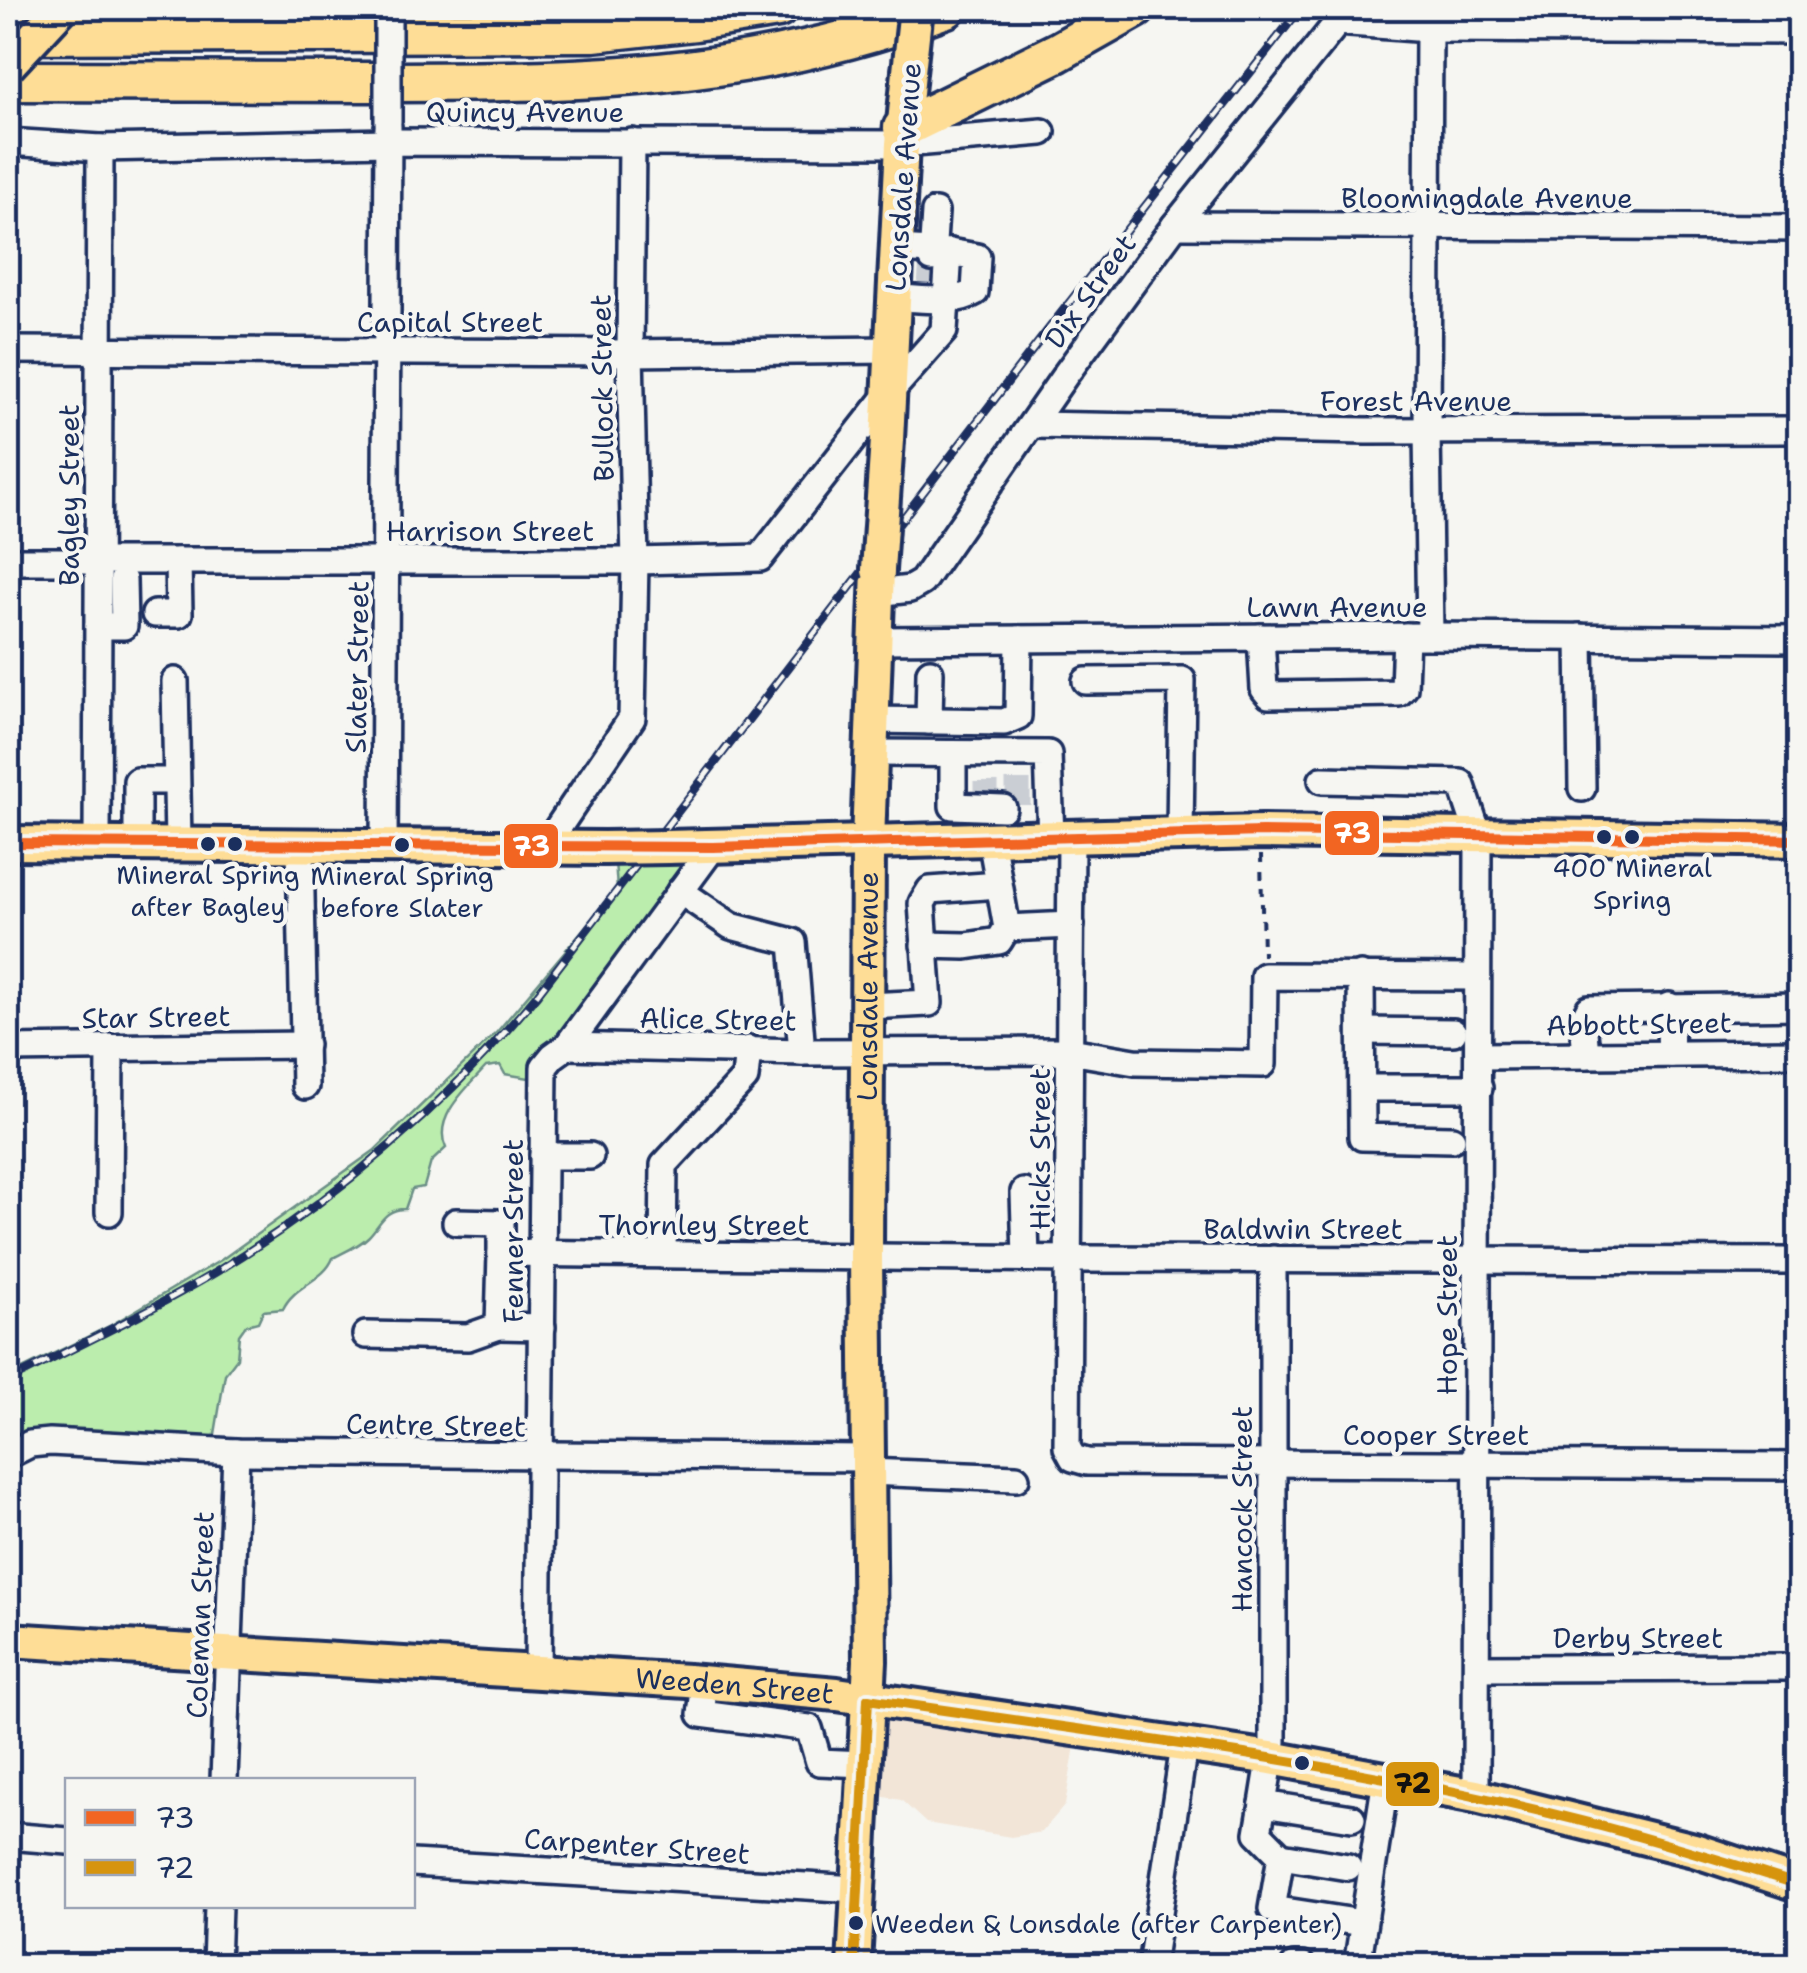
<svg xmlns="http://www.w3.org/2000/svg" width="1807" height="1973" viewBox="0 0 1807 1973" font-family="'Shantell Sans',sans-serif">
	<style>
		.built { fill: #f2e5d7 }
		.green { fill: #bbedad; stroke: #6b8e86; stroke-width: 2.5 }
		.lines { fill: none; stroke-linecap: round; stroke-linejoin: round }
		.minor-tunnel { stroke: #caced4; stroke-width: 25; stroke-dasharray: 25 12; stroke-linecap: butt }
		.minor-casing { stroke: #1b2f5e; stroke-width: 32 }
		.major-casing { stroke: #1b2f5e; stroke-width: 40 }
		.highway-casing { stroke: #1b2f5e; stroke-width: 45 }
		.path { stroke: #1b2f5e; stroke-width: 4; stroke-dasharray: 8 8; stroke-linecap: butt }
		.minor { stroke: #f6f6f2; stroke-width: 25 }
		.major { stroke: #fedd96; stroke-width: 32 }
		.highway { stroke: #fedd96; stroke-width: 38 }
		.rail-casing { stroke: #1b2f5e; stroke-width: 9 }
		.rail { stroke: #f6f6f2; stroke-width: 5; stroke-dasharray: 15; stroke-linecap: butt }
		.minor-bridge-casing { stroke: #1b2f5e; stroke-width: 32; stroke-linecap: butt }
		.major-bridge-casing { stroke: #1b2f5e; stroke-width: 40; stroke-linecap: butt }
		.minor-bridge { stroke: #f6f6f2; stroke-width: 25 }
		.major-bridge { stroke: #fedd96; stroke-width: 32 }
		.bus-1-casing { stroke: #f6f6f2; stroke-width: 18 }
		.bus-2-casing { stroke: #f6f6f2; stroke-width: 18 }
		.bus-1 { stroke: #f26522; stroke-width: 10 }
		.bus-2 { stroke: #d6940e; stroke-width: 10 }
		.bus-dot { fill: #1b2f5e; stroke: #f6f6f2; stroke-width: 4 }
		.labels { text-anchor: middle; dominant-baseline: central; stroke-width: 9; stroke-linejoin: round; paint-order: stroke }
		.bus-label { font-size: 26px; fill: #1b2f5e; stroke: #f6f6f2 }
		.street-label { font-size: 28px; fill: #1b2f5e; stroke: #f6f6f2 }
		.line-badge { stroke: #f6f6f2; stroke-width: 4 }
		.badge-label { font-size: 28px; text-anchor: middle; font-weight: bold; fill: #fff }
		.pale-badge-label { font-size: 28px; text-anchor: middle; font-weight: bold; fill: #111 }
	</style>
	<rect width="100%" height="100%" fill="#f6f6f2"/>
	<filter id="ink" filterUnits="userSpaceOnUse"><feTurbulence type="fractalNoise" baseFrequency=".01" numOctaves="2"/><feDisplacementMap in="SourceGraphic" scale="20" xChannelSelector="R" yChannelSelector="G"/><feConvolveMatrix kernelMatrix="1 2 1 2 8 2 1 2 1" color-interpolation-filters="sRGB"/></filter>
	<g filter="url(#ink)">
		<path class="built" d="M862 1708 1078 1728 1065 1805 1042 1832 1011 1837 926 1823 901 1800 862 1793Z"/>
		<path class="green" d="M700 843 541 1080 505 1074 500 1065 486 1067C467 1088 432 1118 446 1148L431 1162 424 1187 412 1189 405 1209C384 1209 381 1224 368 1237 359 1246 344 1252 333 1258 324 1281 294 1285 283 1309L263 1311 258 1322 246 1325 239 1335 237 1358 225 1374 213 1446 8 1454V1376L111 1325 221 1260 375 1150 496 1033 617 889 614 846Z"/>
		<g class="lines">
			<g class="minor-tunnel">
				<path d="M930 288 932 258"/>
				<path d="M1018 780V808"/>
				<path d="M986 807V780"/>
			</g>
			<g class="minor-casing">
				<g id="minor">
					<path d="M1337 22 1429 29 1800 31"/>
					<path d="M1429 29 1427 431 1430 636"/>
					<path d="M8 142 100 148 388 142 902 144 1042 132"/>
					<path d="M1175 225 1800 228"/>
					<path d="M897 249 949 252"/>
					<path d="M932 258 935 212"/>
					<path d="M8 350 630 353 892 350"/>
					<path d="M1032 425 1366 431 1800 430"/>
					<path d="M8 561H635L760 558 891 391 944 331 949 252 977 257 975 292C953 305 920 298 896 298"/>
					<path d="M877 593 910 589 922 582 1066 374 1175 225 1349 8"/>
					<path d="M155 614H179L178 561"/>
					<path d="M98 626H124L123 580"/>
					<path d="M1261 637 1264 689 1269 695 1399 693 1404 688 1406 636"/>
					<path d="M1580 637 1582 788"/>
					<path d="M874 640 1430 636 1800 639"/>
					<path d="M175 681 178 843"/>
					<path d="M1086 681 1182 680 1180 835"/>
					<path d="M872 720 1004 722 1018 716 1019 639"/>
					<path d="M929 721 930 672"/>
					<path d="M871 753 1048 754 1051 838"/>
					<path d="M953 754V806L1003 808"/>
					<path d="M1322 780 1461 783 1478 834 1476 1796"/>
					<path d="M1071 838 1067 1447 1073 1458 1087 1462 1800 1466"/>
					<path d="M97 843 100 148"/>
					<path d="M137 843V781H176"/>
					<path d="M300 847 305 1086"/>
					<path d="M384 847 388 127"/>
					<path d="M545 847 632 718 635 561 630 353 632 142"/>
					<path d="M680 891 731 926 793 942 802 1052"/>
					<path d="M1007 928 1071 925"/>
					<path d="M924 945 966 946 999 941 1007 928 991 839"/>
					<path d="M1361 975 1362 1137 1452 1139"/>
					<path d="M868 1006 929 1003 922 903 930 890 999 885"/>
					<path d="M1669 1006 1671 1054"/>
					<path d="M1362 1031 1453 1032"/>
					<path d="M567 1046 802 1052 1070 1051 1135 1062 1263 1064 1264 976 1477 977"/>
					<path d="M8 1049 305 1045"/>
					<path d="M1586 1055 1583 1020 1589 1009 1800 1006"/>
					<path d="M1479 1056 1800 1053"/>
					<path d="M1362 1088H1479"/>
					<path d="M543 1156H590"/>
					<path d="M1024 1192 1026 1258"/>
					<path d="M109 1212 110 1047"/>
					<path d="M456 1222 501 1223V1253"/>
					<path d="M663 1255 664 1165 745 1078 748 1049"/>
					<path d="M542 1327 499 1326 501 1253 1071 1259 1800 1261"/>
					<path d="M366 1335 468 1337 499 1326"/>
					<path d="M8 1455 30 1444 50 1442 236 1452 867 1458"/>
					<path d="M867 1472 1016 1478"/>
					<path d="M1477 1668 1800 1667"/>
					<path d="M538 1673 544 1067 553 1056 567 1046 713 847"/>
					<path d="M705 1683 701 1714 809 1728 819 1762 864 1764"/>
					<path d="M224 1780 236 1452"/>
					<path d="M1263 1804 1273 1742V1259"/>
					<path d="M1352 1818 1263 1804 1258 1833 1281 1856 1272 1909 1362 1923"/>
					<path d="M8 1836 68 1841"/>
					<path d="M1281 1856 1348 1867"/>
					<path d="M412 1863 857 1889"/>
					<path d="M216 1966 218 1906"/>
					<path d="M1151 1966 1184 1746"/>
					<path d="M1294 1966H1302"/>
					<path d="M1357 1966 1386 1779"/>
				</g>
			</g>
			<g class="major-casing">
				<g id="major">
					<path d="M887 440 902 144 909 72"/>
					<path d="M8 843 604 848"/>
					<path d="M667 847 1262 832 1800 840"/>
					<path id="s1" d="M8 1640 688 1681 837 1694 1271 1758 1476 1796 1694 1850 1800 1885"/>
					<path id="s2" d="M854 1966 870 1661 866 1256 868 842 878 570"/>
				</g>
			</g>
			<g class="highway-casing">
				<g id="highway">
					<path d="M8 34 593 32 695 21 778 8"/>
					<path d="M8 81C129 81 250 82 371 82 579 82 748 82 946 8"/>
					<path d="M903 128 1058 52 1136 8"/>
				</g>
			</g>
			<path class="path" d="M1261 855 1263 956"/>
			<use href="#minor" class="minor"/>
			<use href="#major" class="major"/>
			<use href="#highway" class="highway"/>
			<g class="rail-casing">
				<path id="rail" d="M8 1381C77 1346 149 1312 216 1272 338 1198 445 1106 536 996L1047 331 1301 8"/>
			</g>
			<use href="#rail" class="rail"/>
			<g class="minor-bridge-casing">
				<path id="minor-bridge" d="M388 8V122"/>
			</g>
			<g class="major-bridge-casing">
				<g id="major-bridge">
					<path d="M8 65 61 8"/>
					<path d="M909 72 916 8"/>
					<path d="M878 570 887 440"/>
					<path d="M604 848 667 847"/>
				</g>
			</g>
			<use href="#minor-bridge" class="minor-bridge"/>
			<use href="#major-bridge" class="major-bridge"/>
			<g class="bus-1-casing">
				<path id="bus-1" d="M8 843 713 847 1262 832 1800 840"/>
			</g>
			<g class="bus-2-casing">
				<g id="bus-2">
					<path d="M868 1699C1103 1734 1342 1761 1573 1819 1650 1838 1724 1861 1800 1885"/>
					<path d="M854 1966 868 1699"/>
				</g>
			</g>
			<use href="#bus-1" class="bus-1"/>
			<use href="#bus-2" class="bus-2"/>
		</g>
	</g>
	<g class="bus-dot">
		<circle cx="1604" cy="837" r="9"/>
		<circle cx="1632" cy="837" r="9"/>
		<circle cx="208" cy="844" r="9"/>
		<circle cx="235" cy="844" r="9"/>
		<circle cx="402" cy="845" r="9"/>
		<circle cx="1302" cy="1763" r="9"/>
		<circle cx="856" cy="1923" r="9"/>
	</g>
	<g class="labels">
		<g class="bus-label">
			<text x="1632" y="867">400 Mineral<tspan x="1632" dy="32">Spring</tspan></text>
			<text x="208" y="874">Mineral Spring<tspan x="208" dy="32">after Bagley</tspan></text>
			<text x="402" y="875">Mineral Spring<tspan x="402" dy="32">before Slater</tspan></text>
			<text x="875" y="1923" text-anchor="start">Weeden &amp; Lonsdale (after Carpenter)</text>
		</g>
		<g class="street-label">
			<text x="525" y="112">Quincy Avenue</text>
			<text transform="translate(903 177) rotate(-86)">Lonsdale Avenue</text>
			<text x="1487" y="198">Bloomingdale Avenue</text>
			<text transform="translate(1090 291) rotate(-54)">Dix Street</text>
			<text x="450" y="322">Capital Street</text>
			<text transform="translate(602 388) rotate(-91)">Bullock Street</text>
			<text x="1416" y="401">Forest Avenue</text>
			<text transform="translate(69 495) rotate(-90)">Bagley Street</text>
			<text x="490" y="531">Harrison Street</text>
			<text x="1337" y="607">Lawn Avenue</text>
			<text transform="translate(357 667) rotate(-89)">Slater Street</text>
			<text stroke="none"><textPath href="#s2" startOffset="980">Lonsdale Avenue</textPath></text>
			<text transform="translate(156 1017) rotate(-1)">Star Street</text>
			<text transform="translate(718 1019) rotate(1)">Alice Street</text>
			<text transform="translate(1639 1024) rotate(-1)">Abbott Street</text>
			<text transform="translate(1040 1149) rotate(-90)">Hicks Street</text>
			<text x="704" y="1225">Thornley Street</text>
			<text x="1303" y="1229">Baldwin Street</text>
			<text transform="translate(513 1231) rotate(-90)">Fenner Street</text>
			<text transform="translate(1447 1315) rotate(-90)">Hope Street</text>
			<text transform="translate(436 1425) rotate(1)">Centre Street</text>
			<text x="1436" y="1435">Cooper Street</text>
			<text transform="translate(1242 1509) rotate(-90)">Hancock Street</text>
			<text transform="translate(200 1615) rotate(-88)">Coleman Street</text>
			<text x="1638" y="1638">Derby Street</text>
			<text stroke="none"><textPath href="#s1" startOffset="728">Weeden Street</textPath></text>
			<text transform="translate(637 1846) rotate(4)">Carpenter Street</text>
		</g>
	</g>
	<g class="line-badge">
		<rect x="1323" y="809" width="58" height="48" rx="10" fill="#f26522"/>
		<rect x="502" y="822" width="58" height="48" rx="10" fill="#f26522"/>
		<rect x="1384" y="1760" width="57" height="48" rx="10" fill="#d6940e"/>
	</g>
	<g class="badge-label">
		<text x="1352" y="843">73</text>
		<text x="531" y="856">73</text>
	</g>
	<g class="pale-badge-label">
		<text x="1412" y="1793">72</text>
	</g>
	<rect width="1807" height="1973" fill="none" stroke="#f6f6f2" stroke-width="40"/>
	<rect x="20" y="20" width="1767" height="1933" fill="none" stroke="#1b2f5e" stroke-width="4" filter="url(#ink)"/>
	<rect x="65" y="1778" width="350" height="130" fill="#f6f6f2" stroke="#9ea6b7" stroke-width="2.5"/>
	<rect x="85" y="1810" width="50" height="15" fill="#f26522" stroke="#9ea6b7" stroke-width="2.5"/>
	<text x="155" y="1828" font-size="30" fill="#1b2f5e">73</text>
	<rect x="85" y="1860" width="50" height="15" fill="#d6940e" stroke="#9ea6b7" stroke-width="2.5"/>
	<text x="155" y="1878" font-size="30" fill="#1b2f5e">72</text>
</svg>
